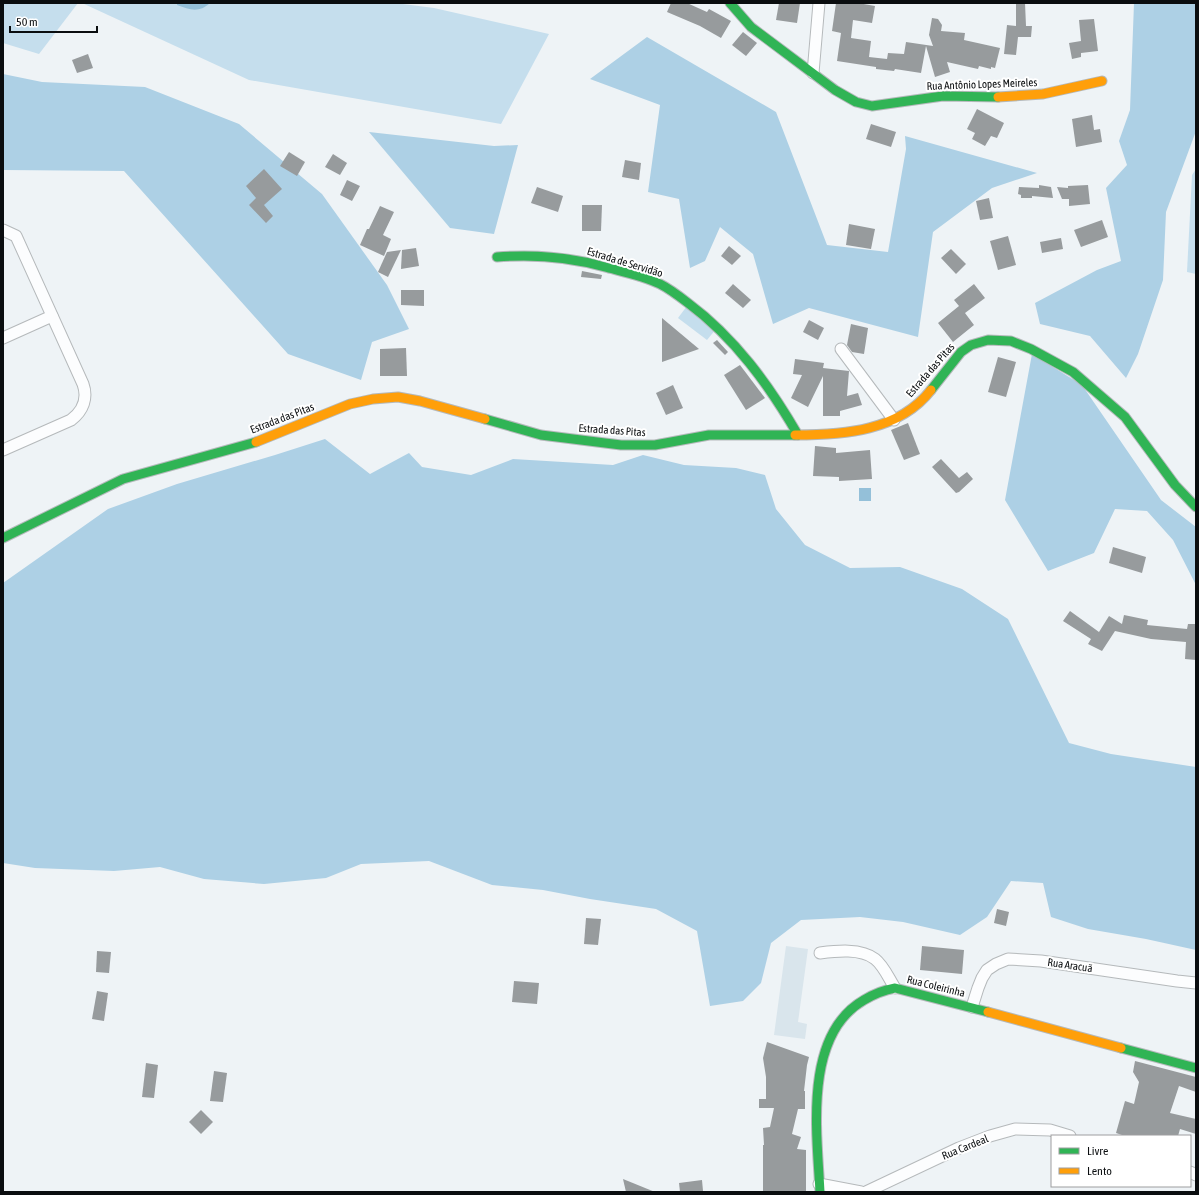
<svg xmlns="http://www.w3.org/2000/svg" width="1199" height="1195" viewBox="0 0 1199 1195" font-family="'Asap Condensed',sans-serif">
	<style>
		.built { fill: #d9e5ec }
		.green { fill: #c5deed }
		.forest { fill: #add0e5 }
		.water { fill: #94c0d9 }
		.building { fill: #979b9d }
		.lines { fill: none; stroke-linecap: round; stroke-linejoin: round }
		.street-casing { stroke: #b5b9bb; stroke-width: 13 }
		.fast-casing { stroke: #b5b9bb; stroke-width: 11 }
		.slow-casing { stroke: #b5b9bb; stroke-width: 11 }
		.street { stroke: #fcfdfe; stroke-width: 11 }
		.fast { stroke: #30b455; stroke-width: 9 }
		.slow { stroke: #ff9f0a; stroke-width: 9 }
		.labels { text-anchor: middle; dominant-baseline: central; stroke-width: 4; stroke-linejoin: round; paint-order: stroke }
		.street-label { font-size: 11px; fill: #0a0d0f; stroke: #fff }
	</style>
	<rect width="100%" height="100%" fill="#eef3f6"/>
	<path class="built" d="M786 946 808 949 798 1022 807 1024 805 1039 774 1035Z"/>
	<g class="green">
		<path d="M3 3H78L39 54 3 43Z"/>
		<path d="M82 3H395L434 8 549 34 501 124 249 80Z"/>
		<path d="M1196 169V274L1187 272 1192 175Z"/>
		<path d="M687 306 716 329 707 340 678 318Z"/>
	</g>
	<g class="forest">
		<path d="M1134 3H1196V131L1166 212 1163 280 1138 354 1126 378 1090 336 1040 324 1035 303 1097 270 1121 261 1106 188 1127 165 1119 141 1130 110Z"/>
		<path d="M647 37 776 112 827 245 888 252 906 149 905 136 1037 173 992 188 933 232 918 337 809 308 773 324 753 254 720 227 705 261 690 268 679 199 648 192 660 105 590 79Z"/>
		<path d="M3 74 42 82 145 87 239 124 322 194 387 285 409 329 372 342 361 380 288 354 124 171 3 170Z"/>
		<path d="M369 132 494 146 518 145 494 234 450 228Z"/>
		<path d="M1032 354 1082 385 1161 500 1196 527V585L1173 540 1147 511 1115 509 1094 553 1048 571 1005 500Z"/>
		<path d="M325 439 370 474 409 453 422 467 471 475 513 459 613 465 643 455 684 465 736 468 765 475 776 509 805 545 850 568 900 567 962 589 1008 619 1069 743 1111 754 1196 767V950L1146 939 1088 929 1051 917 1043 883 1011 881 987 917 960 935 903 922 860 917 801 920 771 943 761 983 743 1001 710 1006 697 931 656 909 590 899 543 890 492 885 429 861 361 864 326 878 264 884 204 879 160 867 114 871 35 868 3 863V583L108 509 177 484 275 455Z"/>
	</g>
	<g class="water">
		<path d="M177 3H210C199 13 190 10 177 5Z"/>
		<rect x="859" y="488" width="12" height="13"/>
	</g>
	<g class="building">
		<path d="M671 3H687L707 12 709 9 731 21 721 38 700 26 667 12Z"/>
		<path d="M779 3H800L797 23 776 20Z"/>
		<path d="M836 3H858L875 6 872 23 853 20 851 38 871 41 869 57 887 59 888 53 904 54 906 42 933 46 929 35 932 18 938 19 942 25 941 31 965 33 964 40 1000 48 995 68 991 67V69L979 66 978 69 947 62 950 72 935 77 926 46 921 73 895 69 894 71 876 69V67L837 61 841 33 832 31Z"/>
		<path d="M1016 3H1025L1026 26H1032L1031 37H1018L1016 55 1004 54 1007 25 1016 26Z"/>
		<path d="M1094 19 1098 51 1081 53V57L1072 59 1069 43 1081 41 1079 20Z"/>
		<path d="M743 32 757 43 746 56 732 45Z"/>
		<path d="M88 54 93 68 77 73 72 60Z"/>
		<path d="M977 109 1004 123 997 138 991 136 985 146 972 139 975 133 967 129Z"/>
		<path d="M1092 115 1094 130 1100 129 1102 142 1076 147 1072 119Z"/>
		<path d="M871 124 896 132 891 147 866 139Z"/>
		<path d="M289 152 305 162 297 176 280 166Z"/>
		<path d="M333 154 347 163 340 175 325 167Z"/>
		<path d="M625 160 641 163 639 180 622 177Z"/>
		<path d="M264 169 282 189 264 205 273 216 266 223 249 205 256 198 246 186Z"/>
		<path d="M347 180 360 186 352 201 340 195Z"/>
		<path d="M1039 185 1051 187 1053 198 1032 196V198H1021V195L1018 194 1019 187 1039 188Z"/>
		<path d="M1088 185 1090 204 1069 206V199H1062L1057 187 1068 188V186Z"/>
		<path d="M537 187 563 196 558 212 531 203Z"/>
		<path d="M989 198 993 218 980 220 976 201Z"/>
		<path d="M582 205H602L601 231H582Z"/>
		<path d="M380 206 394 212 383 235 391 239 384 256 360 245 367 229H369Z"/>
		<path d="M1102 220 1108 237 1081 247 1074 230Z"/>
		<path d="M849 224 875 229 871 249 846 245Z"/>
		<path d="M1008 236 1016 265 998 270 990 241Z"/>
		<path d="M1061 238 1063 249 1042 253 1040 242Z"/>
		<path d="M729 246 741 256 732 265 721 256Z"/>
		<path d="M416 248 419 266 401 269 402 250Z"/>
		<path d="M951 249 966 264 956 274 941 258Z"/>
		<path d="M401 250 388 277 378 272 387 252Z"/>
		<path d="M582 271 602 275 601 279 581 277Z"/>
		<path d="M733 284 751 300 743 308 725 293Z"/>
		<path d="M974 284 985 298 965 313 974 325 953 342 938 323 959 306 954 300Z"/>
		<path d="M401 290H424V306L401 305Z"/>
		<path d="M662 318 699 349 662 362Z"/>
		<path d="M809 320 824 328 818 340 803 332Z"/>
		<path d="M851 324 868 328 864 354 852 352 847 345Z"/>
		<path d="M717 340 728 352 725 355 713 343Z"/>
		<path d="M406 348 407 376H380V349Z"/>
		<path d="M998 357 1016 362 1006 397 988 392Z"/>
		<path d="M795 359 824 363 823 368 849 371 847 396 858 393 862 405 840 411V416H823V376L808 407 791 398 802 375 793 374Z"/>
		<path d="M740 365 765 398 746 410 724 375Z"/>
		<path d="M673 385 683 408 666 415 656 393Z"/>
		<path d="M908 423 920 454 904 460 891 430Z"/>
		<path d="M815 446 836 448V453L870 450 872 479 839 481V477L813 476Z"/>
		<path d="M941 459 959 478 967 472 973 479 959 492 956 493 932 467Z"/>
		<path d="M1113 547 1146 557 1142 573 1109 563Z"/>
		<path d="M1070 611 1099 632 1109 616 1122 624 1124 615 1148 620 1147 625 1187 629 1188 624H1196V660L1185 659 1186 642 1151 639 1115 631 1102 651 1088 644 1091 639 1063 621Z"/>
		<path d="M997 909 1009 912 1006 926 994 923Z"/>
		<path d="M586 918 601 919 598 945 584 944Z"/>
		<path d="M922 946 964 950 962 974 920 970Z"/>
		<path d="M97 951 111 952 109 973 96 972Z"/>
		<path d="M514 981 539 983 537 1004 512 1002Z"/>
		<path d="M97 991 108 993 104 1021 92 1019Z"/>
		<path d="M767 1042 809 1057 807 1065 804 1091H805V1109H798L792 1134 801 1137 797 1149 806 1150V1192H763V1145H764L763 1128 770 1127 774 1108H759V1099H766V1077L763 1058Z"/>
		<path d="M1135 1061 1196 1077V1092L1179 1086 1170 1113 1196 1119V1134L1180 1129 1178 1136H1125L1116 1133 1125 1101 1134 1104 1139 1082 1133 1072Z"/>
		<path d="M146 1063 158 1065 154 1098 142 1097Z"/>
		<path d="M214 1071 227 1073 223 1102 210 1101Z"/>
		<path d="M201 1110 213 1122 201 1134 189 1122Z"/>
		<path d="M623 1179 655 1192H626Z"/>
		<path d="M702 1180 703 1191 680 1192 679 1183Z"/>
	</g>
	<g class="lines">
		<g class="street-casing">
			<g id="street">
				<path d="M813 73 819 3"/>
				<path d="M3 230 16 236 83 384C88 398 83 411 71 420L3 450"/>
				<path d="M3 338 52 316"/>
				<path d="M841 349 894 420"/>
				<path d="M820 953C836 951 861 948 875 959 884 966 889 979 895 988"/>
				<path d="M972 1007 978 988 982 978 987 970 996 964 1008 959 1041 961 1177 981 1196 983"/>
				<path d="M1190 1172 1196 1175"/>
				<path d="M819 1184 861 1192"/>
				<path d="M866 1192 959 1148 990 1136 1015 1129 1050 1130 1070 1136"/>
			</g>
		</g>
		<g class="fast-casing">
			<g id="fast">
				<path d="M730 3 751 27 835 90 856 102 872 106 943 96 998 97"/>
				<path d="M497 257C534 254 570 257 605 267 624 272 643 276 660 284 670 289 679 296 688 303 735 338 769 385 798 435"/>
				<path d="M931 390 961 352 971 345 988 340 1011 341 1031 349 1073 372 1125 417 1175 485 1196 507"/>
				<path d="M485 419 541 435 621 445H655L709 435H795"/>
				<path d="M3 538 123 479 256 442"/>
				<path d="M1121 1048 1196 1068"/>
				<path d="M820 1192C817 1133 803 1035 864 1000 874 994 884 990 895 988L988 1012"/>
			</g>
		</g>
		<g class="slow-casing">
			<g id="slow">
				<path d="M998 97 1043 94 1102 81"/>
				<path d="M795 435C844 435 899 431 931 390"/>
				<path d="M256 442 350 404 373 399 398 397 420 401 485 419"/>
				<path d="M988 1012 1121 1048"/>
			</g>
		</g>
		<use href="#street" class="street"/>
		<use href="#fast" class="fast"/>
		<use href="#slow" class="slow"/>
	</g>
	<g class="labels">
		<g class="street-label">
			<text transform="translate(982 84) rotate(-2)">Rua Antônio Lopes Meireles</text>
			<text transform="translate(625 262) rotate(17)">Estrada de Servidão</text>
			<text transform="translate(930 370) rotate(-49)">Estrada das Pitas</text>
			<text transform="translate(282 418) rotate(-21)">Estrada das Pitas</text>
			<text transform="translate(612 430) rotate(4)">Estrada das Pitas</text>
			<text transform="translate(1070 965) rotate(8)">Rua Aracuã</text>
			<text transform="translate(936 986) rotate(14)">Rua Coleirinha</text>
			<text transform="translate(965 1147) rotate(-22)">Rua Cardeal</text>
		</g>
	</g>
	<rect width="1199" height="1195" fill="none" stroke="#0a0d0f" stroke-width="8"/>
	<rect x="1051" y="1135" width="140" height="52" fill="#ffffff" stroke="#9d9e9f"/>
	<rect x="1059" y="1148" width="20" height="6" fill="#30b455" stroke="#9d9e9f"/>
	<text x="1087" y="1155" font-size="12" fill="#0a0d0f">Livre</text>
	<rect x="1059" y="1168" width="20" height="6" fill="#ff9f0a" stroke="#9d9e9f"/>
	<text x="1087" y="1175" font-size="12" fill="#0a0d0f">Lento</text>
	<path d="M10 26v6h87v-6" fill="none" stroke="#0a0d0f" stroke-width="2"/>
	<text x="16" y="26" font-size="12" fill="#0a0d0f" stroke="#ffffff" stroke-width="3" paint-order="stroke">50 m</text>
</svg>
